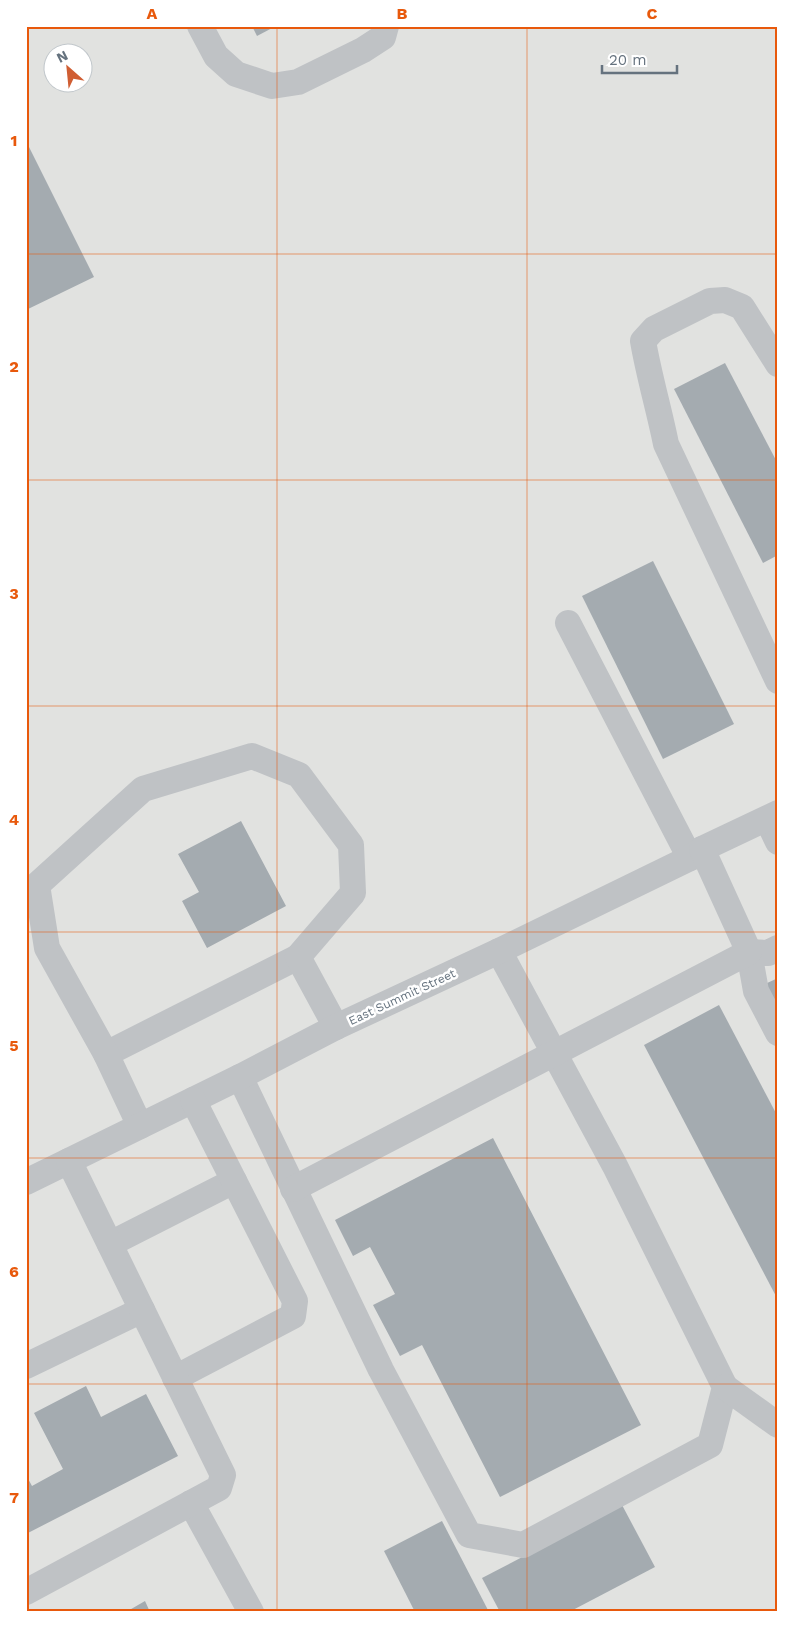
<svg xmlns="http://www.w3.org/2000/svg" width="804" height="1638" font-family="'Work Sans',sans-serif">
<rect width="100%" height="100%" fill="#f3f3f0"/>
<path fill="#e1e2e0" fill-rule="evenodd" d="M26 26H778V1612H27L26 1610ZM52 52H82V82H52Z"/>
<g fill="#a4abb0">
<polygon points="252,26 276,26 257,36"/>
<polygon points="26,141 94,277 26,310"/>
<polygon points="725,363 778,464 778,555 763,563 674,389"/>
<polygon points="653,561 734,724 663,759 582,596"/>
<polygon points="241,821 286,906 207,948 182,901 199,892 178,854"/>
<polygon points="778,978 778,1009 765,984"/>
<polygon points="719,1005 778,1117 778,1300 644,1045"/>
<polygon points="493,1138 641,1425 500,1497 422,1345 400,1356 373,1305 395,1294 370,1247 353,1256 335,1220"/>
<polygon points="86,1386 101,1417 146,1394 178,1456 26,1534 26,1475 32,1486 63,1469 34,1413"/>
<polygon points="622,1505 655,1567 569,1612 500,1612 482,1578"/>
<polygon points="442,1521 489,1612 415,1612 384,1551"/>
<polygon points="145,1601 150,1612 126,1612"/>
</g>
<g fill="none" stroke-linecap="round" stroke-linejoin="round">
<g stroke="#bfc2c5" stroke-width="26">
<polyline points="200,26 216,56 236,74 272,86 298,82 363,50 383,37 386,26"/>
<path d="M778 364 742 307 725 300 710 301 654 329 643 341C649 376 659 409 666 444L778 681"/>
<polyline points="568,623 690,858"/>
<polyline points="767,819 778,842"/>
<polyline points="778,948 768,953 749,952 756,991 778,1033"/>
<polyline points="106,1054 298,957"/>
<polyline points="240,1077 381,1370 469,1535 523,1545 710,1445 725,1387 615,1166 499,951"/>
<polyline points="140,1126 106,1054 47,948 37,885 143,789 252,756 299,775 351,845 353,893 298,957 336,1027"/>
<polyline points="26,1182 240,1077 336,1027 499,951 690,858 702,849 778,813"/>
<polyline points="293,1189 749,952 702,849"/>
<polyline points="110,1244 234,1181"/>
<polyline points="26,1366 142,1310"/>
<polyline points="175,1378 293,1316 295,1301 193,1100"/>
<polyline points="725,1387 778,1425"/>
<polyline points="191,1503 251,1612"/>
<polyline points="26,1592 219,1488 223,1475 69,1161"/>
</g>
</g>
<path fill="none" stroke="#e8590c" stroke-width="1" stroke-opacity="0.55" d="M277 26V1612M527 26V1612M26 254H778M26 480H778M26 706H778M26 932H778M26 1158H778M26 1384H778"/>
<g text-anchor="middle" stroke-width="5" stroke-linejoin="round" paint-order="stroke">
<g font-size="12" fill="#65727e" stroke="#fff">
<text transform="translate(402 997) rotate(-25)" y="4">East Summit Street</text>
</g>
</g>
<rect width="804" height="1638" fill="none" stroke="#ffffff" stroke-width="55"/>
<g transform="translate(68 68) rotate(333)"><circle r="24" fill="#ffffff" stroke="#c1c7cb"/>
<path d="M0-4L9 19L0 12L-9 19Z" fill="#d05e33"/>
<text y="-8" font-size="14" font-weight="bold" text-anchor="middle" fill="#65727e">N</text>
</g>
<path d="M602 65v8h75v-8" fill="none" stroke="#65727e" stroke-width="2.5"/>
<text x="609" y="65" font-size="15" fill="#65727e" stroke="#ffffff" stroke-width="4" paint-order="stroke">20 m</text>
<rect x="28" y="28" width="748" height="1582" fill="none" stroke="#e8590c" stroke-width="2"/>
<g font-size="16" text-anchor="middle" font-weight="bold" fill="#e8590c">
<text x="152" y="19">A</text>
<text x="402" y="19">B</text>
<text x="652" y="19">C</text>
<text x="14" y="146">1</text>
<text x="14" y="372">2</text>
<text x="14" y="599">3</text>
<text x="14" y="825">4</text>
<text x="14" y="1051">5</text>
<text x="14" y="1277">6</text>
<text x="14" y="1503">7</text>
</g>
</svg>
